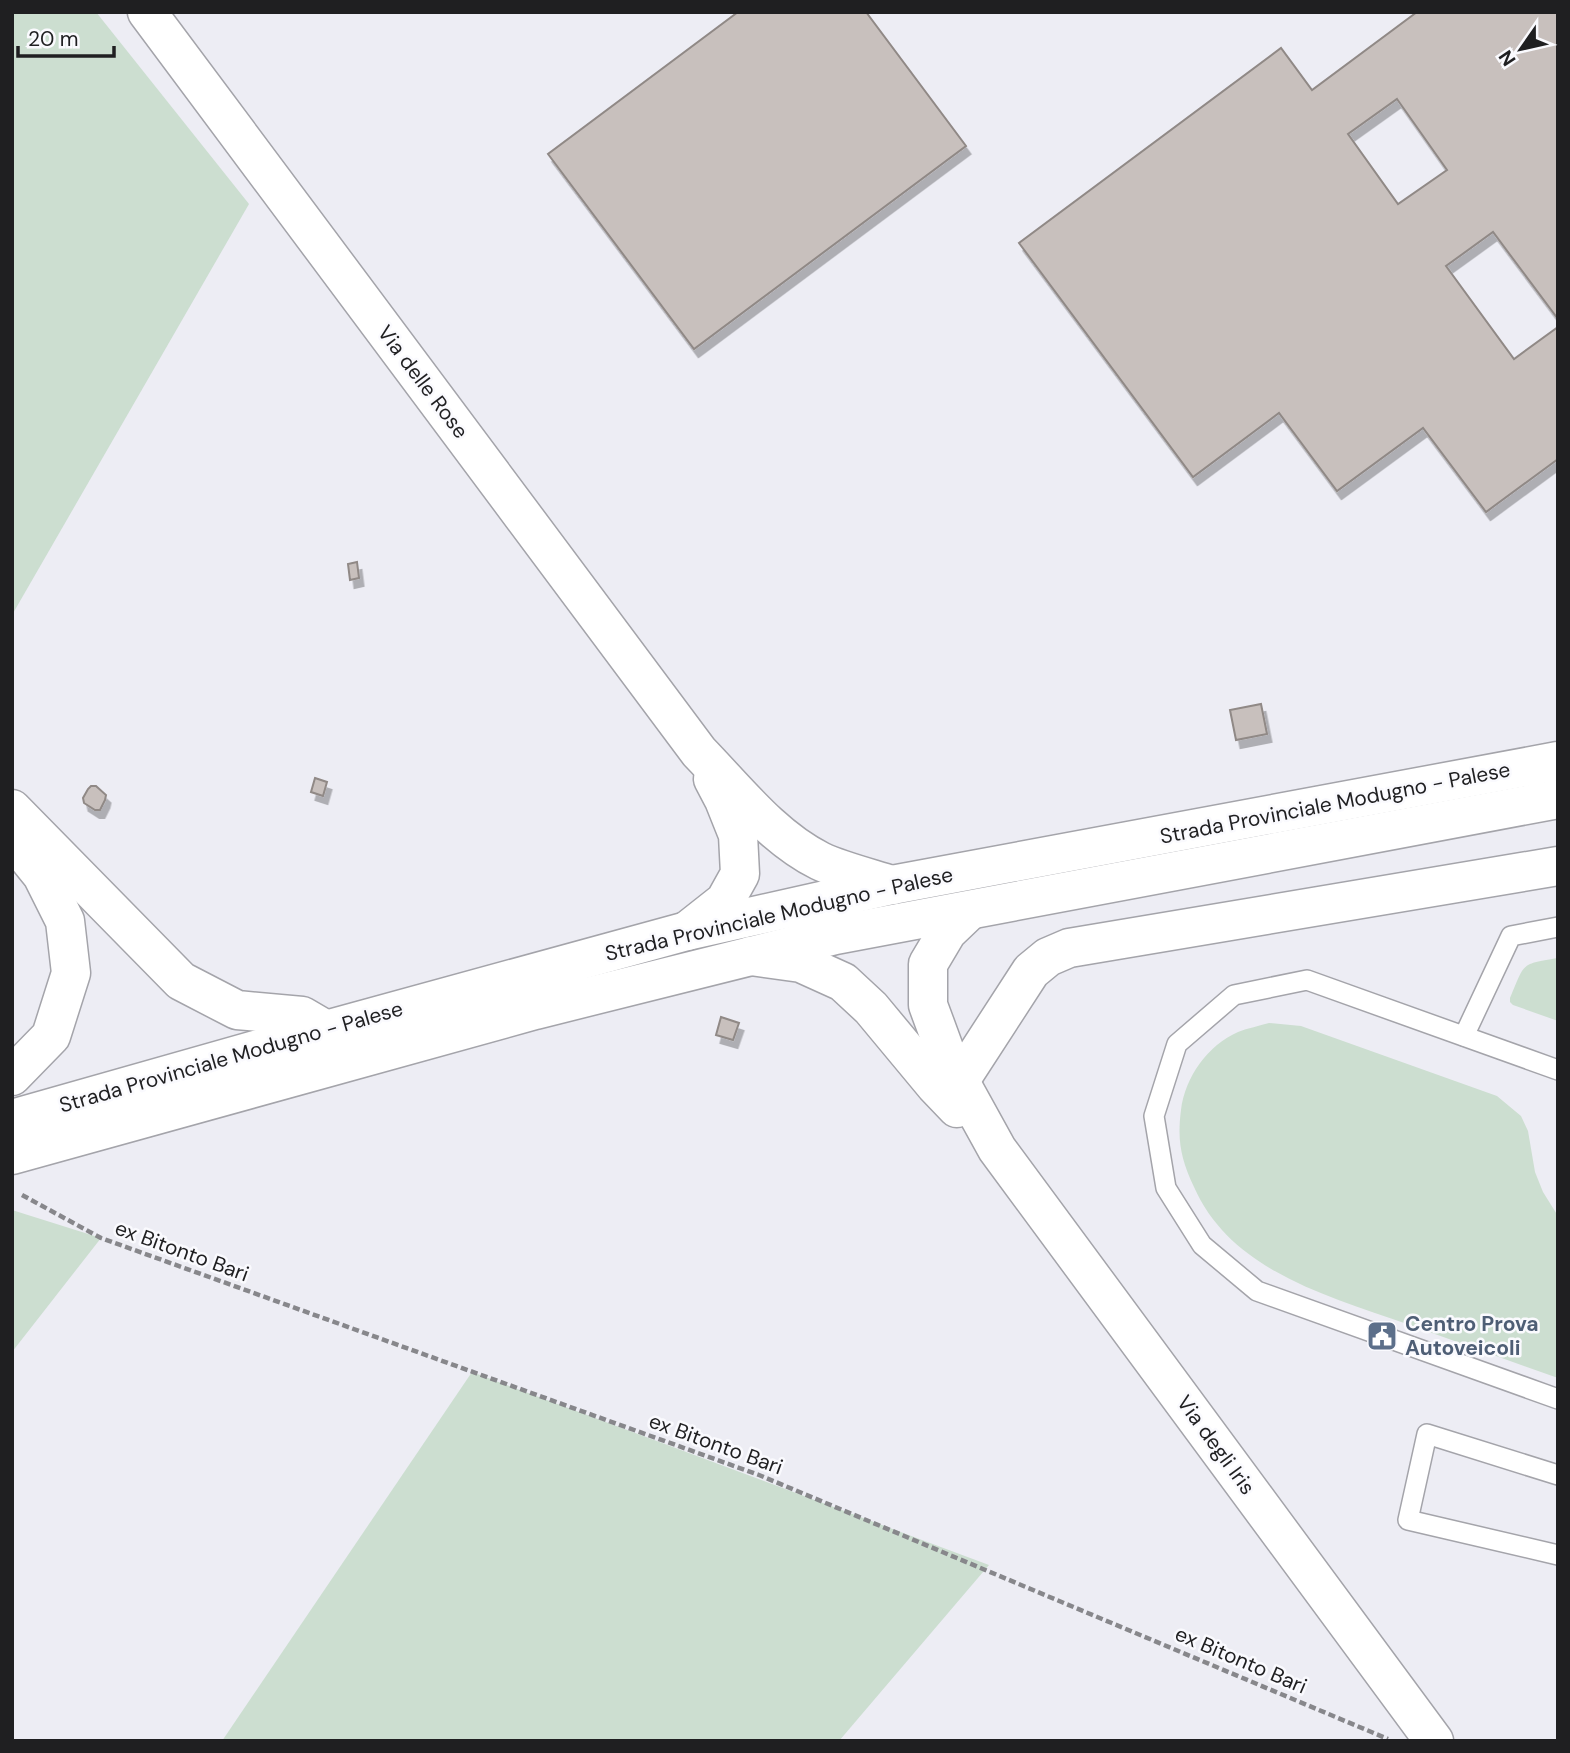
<svg xmlns="http://www.w3.org/2000/svg" width="1570" height="1753" font-family="'DM Sans',sans-serif">
<defs>
<filter id="shadow"><feDropShadow dx="4.5" dy="8" stdDeviation="0" flood-color="#0004"/></filter>
</defs>
<rect width="100%" height="100%" fill="#ededf4"/>
<g fill="#ccded0">
<polygon points="12,12 96,12 249,204 12,615"/>
<path d="M1558 958V1021L1513 1005 1510 1002V998C1525 963 1520 964 1558 958Z"/>
<path d="M1269 1023 1301 1026 1497 1096 1521 1116 1528 1131 1535 1172 1543 1192 1558 1216V1378C1507 1360 1457 1342 1407 1324 1328 1296 1231 1271 1194 1187 1181 1159 1177 1141 1181 1110 1185 1077 1208 1045 1238 1032 1248 1028 1259 1026 1269 1023Z"/>
<polygon points="12,1210 101,1238 12,1352"/>
<polygon points="472,1372 989,1565 839,1741 222,1741"/>
</g>
<g fill="#c8c0bd" stroke="#908986" stroke-width="2" fill-rule="evenodd" filter="url(#shadow)">
<polygon points="738,12 866,12 966,146 694,349 548,154"/>
<path d="M1417 12H1558V319L1493 232 1446 266 1514 359 1558 327V459L1486 512 1423 428 1337 491 1279 413 1193 477 1019 243 1281 48 1312 90ZM1397 99 1447 170 1398 204 1348 134Z"/>
<polygon points="357,562 359,578 350,580 348,564"/>
<polygon points="1261,704 1267,734 1236,740 1230,710"/>
<polygon points="315,778 327,782 323,796 311,792"/>
<polygon points="91,786 96,786 106,795 105,800 100,810 95,810 84,803 83,798 88,789"/>
<polygon points="721,1017 739,1023 733,1040 716,1035"/>
</g>
<g fill="none" stroke-linecap="round" stroke-linejoin="round">
<g stroke="#a4a4aa" stroke-width="22">
<g id="service">
<polyline points="1464,1036 1511,936 1558,927"/>
<polyline points="1558,1070 1307,980 1234,995 1177,1044 1154,1116 1166,1188 1202,1245 1257,1291 1558,1399"/>
<polyline points="1558,1475 1427,1434 1408,1520 1558,1555"/>
</g>
</g>
<g stroke="#a4a4aa" stroke-width="41">
<g id="minor">
<polyline points="12,809 181,981 237,1010 302,1016 326,1030"/>
<polyline points="12,838 42,875 65,921 71,973 51,1036 12,1076"/>
<polyline points="959,1082 1031,971 1048,957 1069,948 1558,866"/>
</g>
</g>
<g stroke="#a4a4aa" stroke-width="41">
<g id="tertiary">
<path d="M147 12 699 752C736 790 772 837 820 861 841 871 870 878 892 885"/>
<polyline points="969,911 947,932 928,964 928,1005 949,1062 997,1149 1434,1741"/>
<polyline points="687,931 725,901 740,874 738,835 724,800 713,779"/>
<polyline points="751,956 801,963 843,982 871,1008 935,1085 957,1108"/>
</g>
</g>
<g stroke="#a4a4aa" stroke-width="41">
<g id="secondary">
<polyline points="12,1119 326,1030 687,931 892,885 1558,761"/>
<polyline points="12,1155 535,1010 835,935 1558,799"/>
</g>
</g>
<polyline stroke="#87878b" stroke-width="4.5" stroke-dasharray="7 3.5" stroke-linecap="butt" points="22,1195 101,1238 759,1475 1388,1739"/>
<use href="#service" stroke="#fff" stroke-width="19"/>
<use href="#minor" stroke="#fff" stroke-width="38"/>
<use href="#tertiary" stroke="#fff" stroke-width="38"/>
<use href="#secondary" stroke="#fff" stroke-width="38"/>
</g>
<defs>
<g id="civic-square" transform="scale(1.575)"><rect x="-9" y="-9" width="18" height="18" rx="4" fill="#5c6f8a" stroke="#fafafe"/><path d="M-.6-6.5H3V-4.5H.6V-3L4-1V1h2V6H-6V1h2V-1L-.6-3ZM-1.2 2.5V6h2.4V2.5Z" fill="#fff"/></g>
</defs>
<g fill-rule="evenodd">
<use href="#civic-square" x="1382" y="1336"/>
</g>
<g text-anchor="middle" stroke-width="5" stroke-linejoin="round" paint-order="stroke">
<g font-size="21" fill="#1f1f21" stroke="#fafafe">
<text transform="translate(423 382) rotate(53)" y="7">Via delle Rose</text>
<text transform="translate(1335 803) rotate(-11)" y="7">Strada Provinciale Modugno - Palese</text>
<text transform="translate(779 914) rotate(-13)" y="7">Strada Provinciale Modugno - Palese</text>
<text transform="translate(231 1057) rotate(-16)" y="7">Strada Provinciale Modugno - Palese</text>
<text transform="translate(182 1251) rotate(20)" y="7">ex Bitonto Bari</text>
<text transform="translate(716 1444) rotate(20)" y="7">ex Bitonto Bari</text>
<text transform="translate(1216 1445) rotate(54)" y="7">Via degli Iris</text>
<text transform="translate(1241 1660) rotate(23)" y="7">ex Bitonto Bari</text>
</g>
<g font-size="21" font-weight="bold" fill="#4e5e75" stroke="#fafafe" text-anchor="start">
<text x="1405" y="1331">Centro Prova<tspan x="1405" dy="24">Autoveicoli</tspan></text>
</g>
</g>
<rect width="1570" height="1753" fill="none" stroke="#1f1f21" stroke-width="28"/>
<g transform="translate(1521 49) rotate(236)" stroke="#fafafe" stroke-width="5" paint-order="stroke">
<path d="M0-5L12 26L0 18L-12 26Z" fill="#1f1f21"/>
<text y="-10" font-size="19" font-weight="bold" text-anchor="middle" fill="#1f1f21">N</text>
</g>
<path d="M18 46v10h96v-10" fill="none" stroke="#1f1f21" stroke-width="3.5"/>
<text x="28" y="46" font-size="21" fill="#1f1f21" stroke="#fafafe" stroke-width="5" paint-order="stroke">20 m</text>
</svg>
